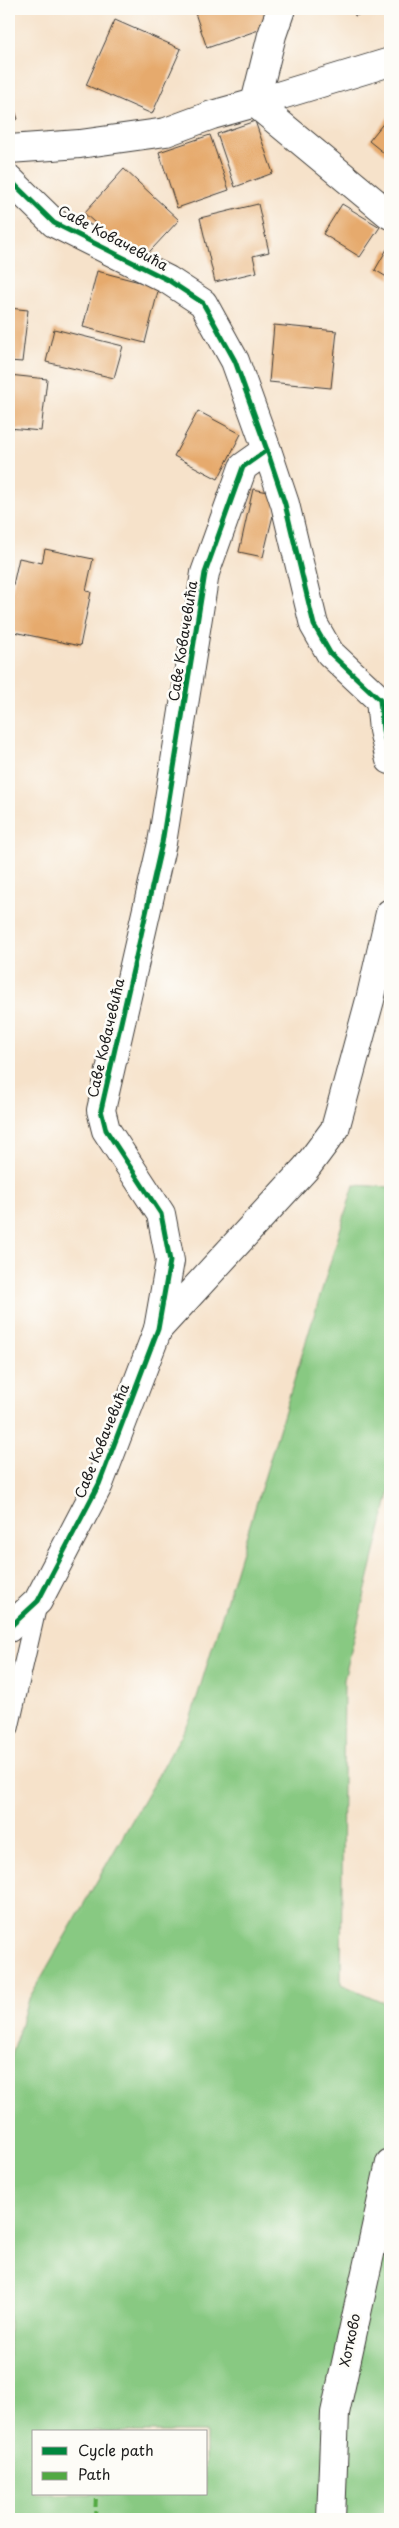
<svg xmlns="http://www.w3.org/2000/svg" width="399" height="2528" font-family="'Playpen Sans',sans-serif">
<rect width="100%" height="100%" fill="#fdfcf7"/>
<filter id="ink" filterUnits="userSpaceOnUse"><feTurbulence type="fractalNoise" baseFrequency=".02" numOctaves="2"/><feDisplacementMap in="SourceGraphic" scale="10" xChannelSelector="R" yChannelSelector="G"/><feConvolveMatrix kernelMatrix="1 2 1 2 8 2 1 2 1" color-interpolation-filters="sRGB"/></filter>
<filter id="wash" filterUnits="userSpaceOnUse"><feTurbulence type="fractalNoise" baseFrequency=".0096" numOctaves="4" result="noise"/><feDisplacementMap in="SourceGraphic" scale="20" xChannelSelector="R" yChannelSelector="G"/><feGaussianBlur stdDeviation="1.12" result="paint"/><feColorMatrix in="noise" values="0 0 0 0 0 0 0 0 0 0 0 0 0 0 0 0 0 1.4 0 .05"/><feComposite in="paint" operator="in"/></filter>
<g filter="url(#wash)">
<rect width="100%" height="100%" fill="#f6e2ca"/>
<path fill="#88c982" stroke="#52724f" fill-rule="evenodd" d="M354 1185 390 1187V1490L344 1680 341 1984 390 2005V2519H9V2066L27 2002 190 1720ZM34 2432H206V2494H34Z"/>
<g id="blocks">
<g fill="#e6aa6d">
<polygon points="208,9 264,9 270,26 207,48 195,13"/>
<polygon points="353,9 375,9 355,16"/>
<polygon points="115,20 181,49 152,114 86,85"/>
<polygon points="9,94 18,119 9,122"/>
<polygon points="390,115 390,158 369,141"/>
<polygon points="255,121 273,173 235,187 217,134"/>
<polygon points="210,135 229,190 177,208 159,152"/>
<polygon points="124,169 179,220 139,263 84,213"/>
<polygon points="258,204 269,252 253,256 257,272 215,282 200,218"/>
<polygon points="342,204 380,227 360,257 323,234"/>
<polygon points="387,249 390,251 390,279 375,270"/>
<polygon points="97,271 159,287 145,343 83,327"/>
<polygon points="9,308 28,310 22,362 9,361"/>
<polygon points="274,325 337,331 331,388 269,382"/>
<polygon points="54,329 123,346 114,378 46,362"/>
<polygon points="9,375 47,379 41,431 9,428"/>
<polygon points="198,411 241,434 218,479 174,456"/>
<polygon points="253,489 278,494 263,557 239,552"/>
<polygon points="45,549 93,559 86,591 91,592 80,646 9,631 9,603 19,558 42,563"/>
</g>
</g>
</g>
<g filter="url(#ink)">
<use href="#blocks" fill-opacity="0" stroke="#3d3a36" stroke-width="1"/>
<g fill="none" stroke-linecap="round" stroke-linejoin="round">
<g stroke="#3d3a36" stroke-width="21">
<polyline id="service" points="9,1728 38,1601"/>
</g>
<g stroke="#3d3a36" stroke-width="30">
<g id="minor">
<polyline points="255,103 390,62"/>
<polyline points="255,103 272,35 281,9"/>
<polyline points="9,149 80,144 166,132 212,115 255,103 390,215"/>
<polyline points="9,179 54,223 168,280 203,303 235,361 267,450 285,504 314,625 330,653 380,700 383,730 390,760"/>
<polyline points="158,1329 306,1168 335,1129 370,1000 390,913"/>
<polyline points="9,1628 38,1601 99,1484 158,1329 170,1261 161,1214 106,1130 101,1110 162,843 205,573 243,467 267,450"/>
<polyline points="331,2519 335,2413 390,2163"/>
</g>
</g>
<use href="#service" stroke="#fff" stroke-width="19"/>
<use href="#minor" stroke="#fff" stroke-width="28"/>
<polyline stroke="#52a943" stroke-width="4" stroke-dasharray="8 4" stroke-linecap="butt" points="95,2519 96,2494"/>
<g stroke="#fdfcf7" stroke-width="8">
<g id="cycleway">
<polyline points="9,179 54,223 168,280 203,303 235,361 267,450 285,504 314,625 330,653 380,700 383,730 390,760"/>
<polyline points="9,1628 38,1601 99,1484 158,1329 170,1261 161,1214 106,1130 101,1110 162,843 205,573 243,467 267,450"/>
</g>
</g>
<use href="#cycleway" stroke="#00873e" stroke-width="5"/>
</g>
</g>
<g text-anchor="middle" stroke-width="5" stroke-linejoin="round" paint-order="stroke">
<g font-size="14" fill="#1c1c1c" stroke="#fdfcf7">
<text transform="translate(113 238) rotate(28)" y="5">Саве Ковачевића</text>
<text transform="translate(183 641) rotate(-81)" y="5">Саве Ковачевића</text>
<text transform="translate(106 1038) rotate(-77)" y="5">Саве Ковачевића</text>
<text transform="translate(102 1441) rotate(-68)" y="5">Саве Ковачевића</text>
<text transform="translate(350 2340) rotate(-78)" y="5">Хотково</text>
</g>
</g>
<rect width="399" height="2528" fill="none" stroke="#fdfcf7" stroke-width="30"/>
<rect x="32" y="2430" width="175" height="65" fill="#fdfcf7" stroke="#a3a29f"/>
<rect x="42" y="2447" width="25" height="8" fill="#00873e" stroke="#a3a29f"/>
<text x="78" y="2456" font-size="15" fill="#1c1c1c">Cycle path</text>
<rect x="42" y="2472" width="25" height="8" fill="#52a943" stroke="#a3a29f"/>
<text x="78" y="2480" font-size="15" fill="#1c1c1c">Path</text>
</svg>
